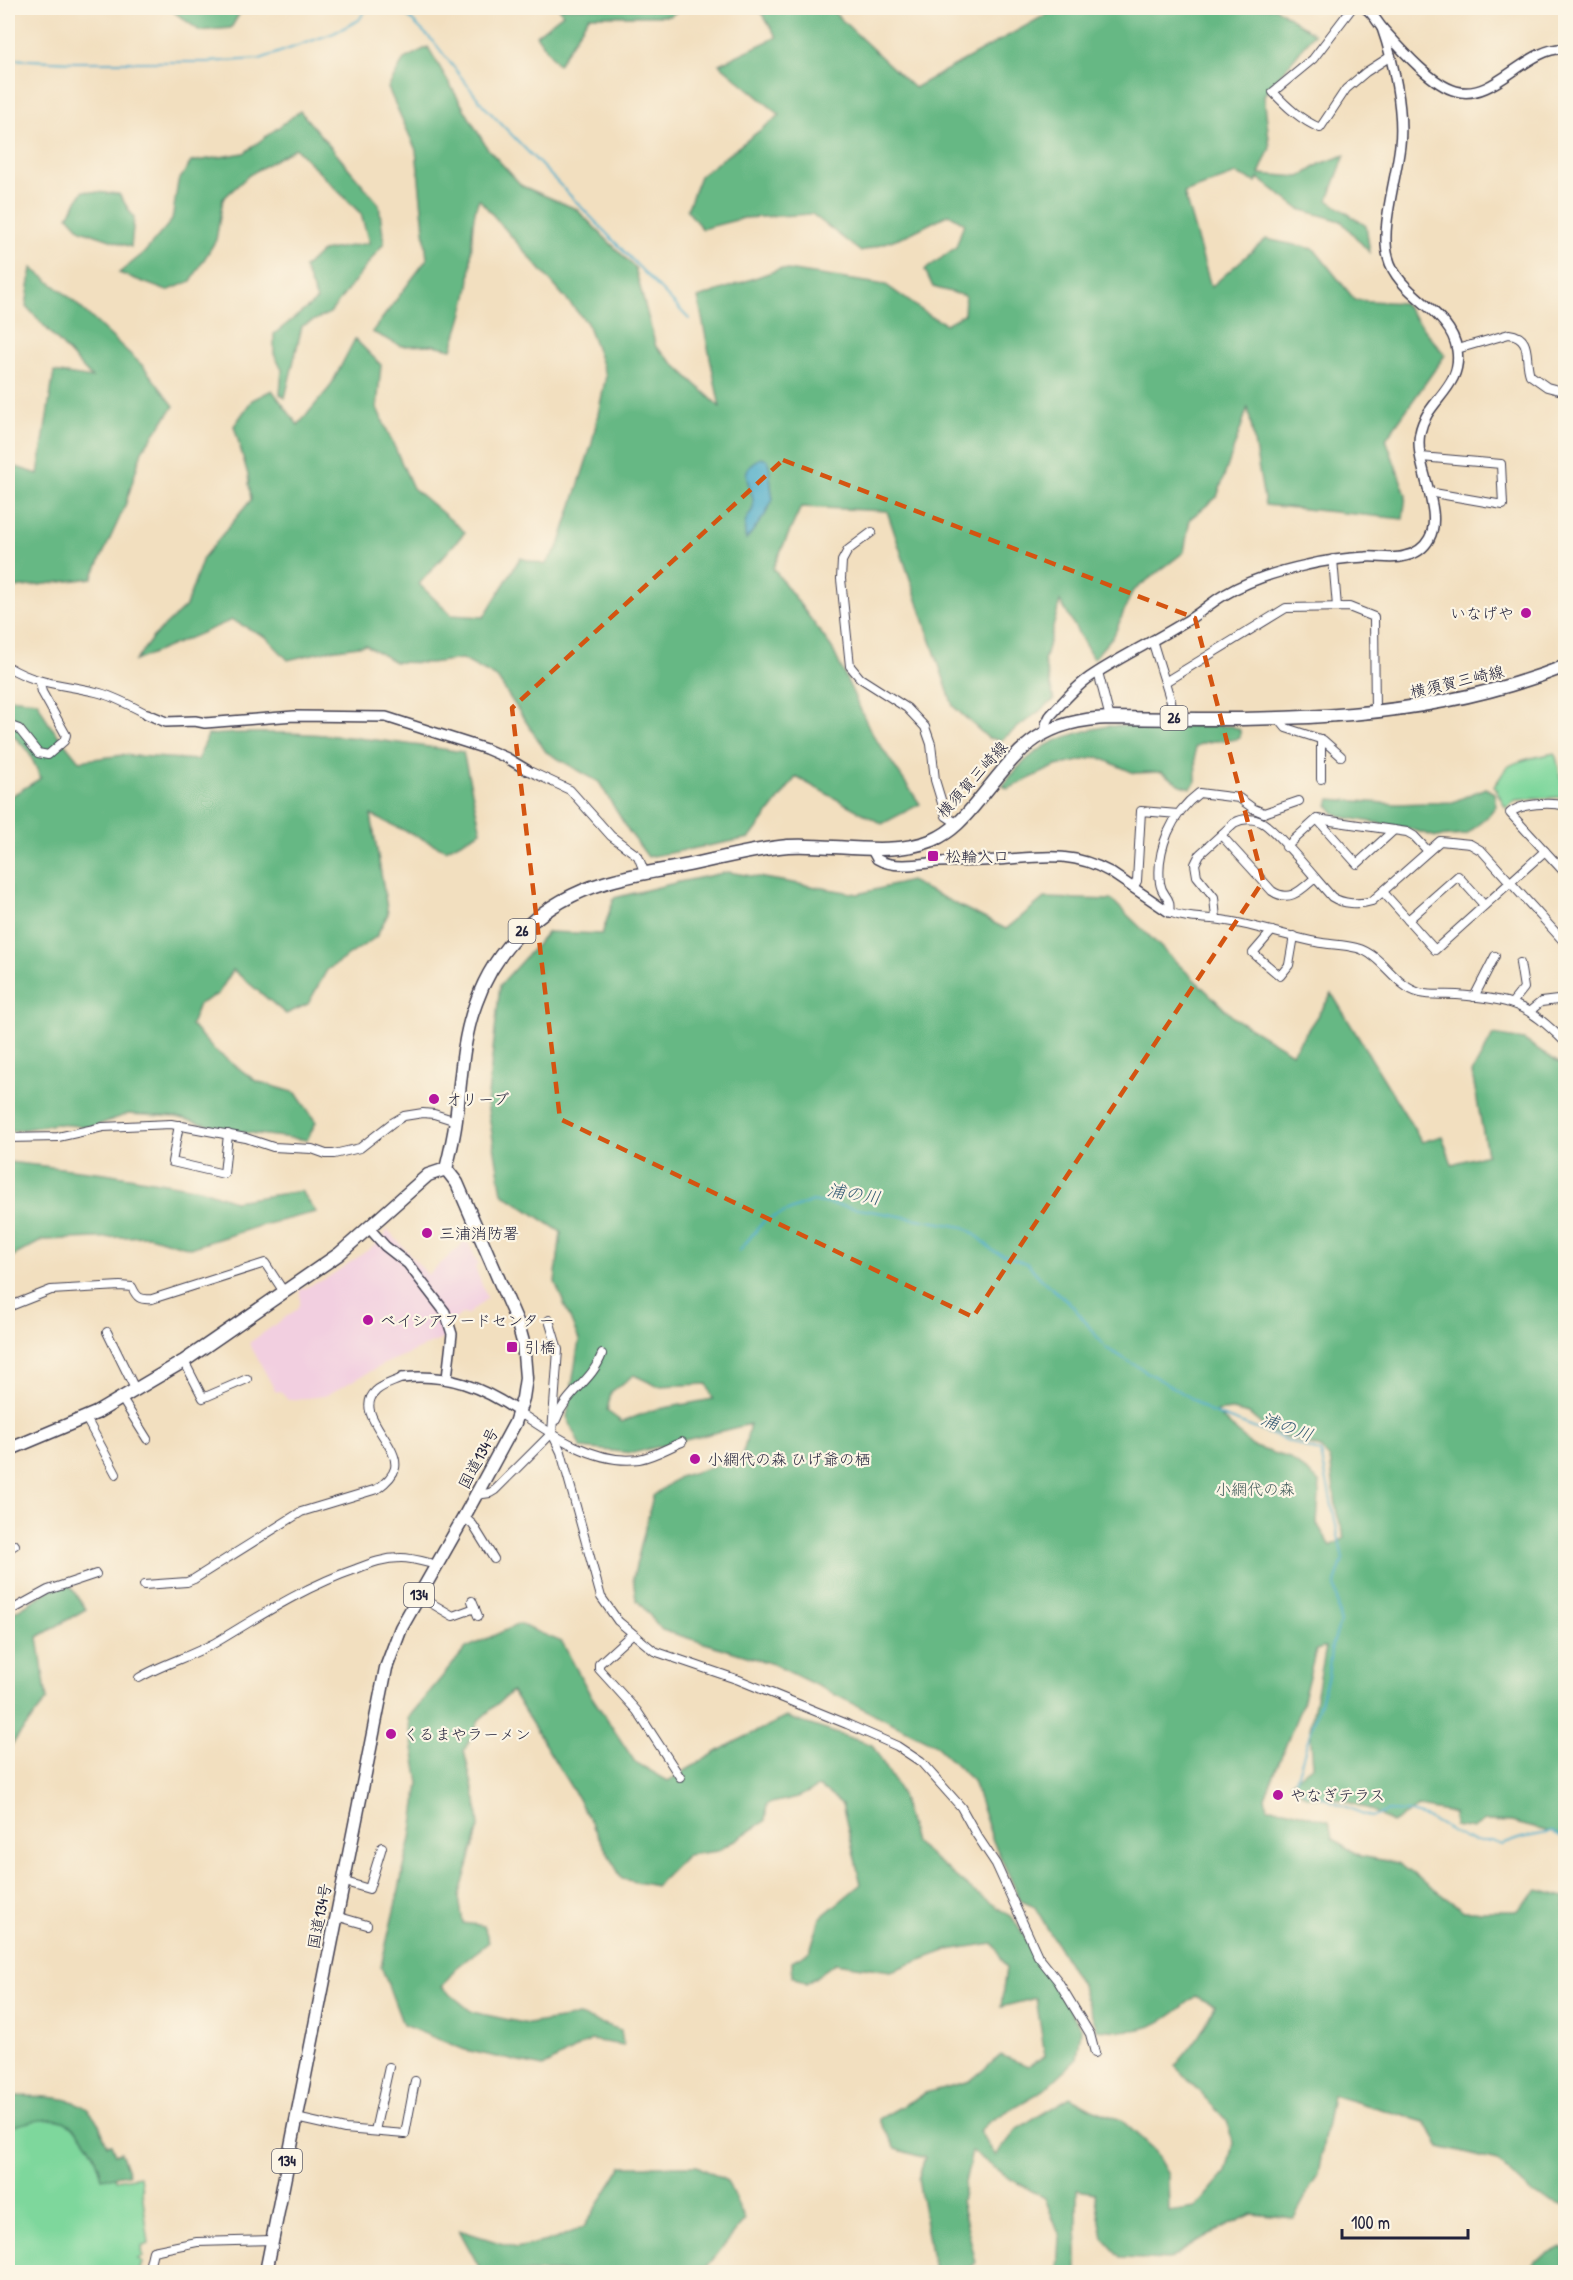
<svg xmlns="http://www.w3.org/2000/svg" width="1573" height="2280" font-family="'Patrick Hand','Klee One',sans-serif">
<rect width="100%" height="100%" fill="#fcf5e5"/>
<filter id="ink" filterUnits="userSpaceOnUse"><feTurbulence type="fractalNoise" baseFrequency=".0167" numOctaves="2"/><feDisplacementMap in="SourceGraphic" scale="12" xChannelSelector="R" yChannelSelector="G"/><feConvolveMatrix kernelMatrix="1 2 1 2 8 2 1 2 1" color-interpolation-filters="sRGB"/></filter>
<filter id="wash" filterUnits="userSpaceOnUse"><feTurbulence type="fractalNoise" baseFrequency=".008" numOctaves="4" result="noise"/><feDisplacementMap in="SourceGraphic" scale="24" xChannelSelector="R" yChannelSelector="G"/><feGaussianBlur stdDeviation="1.35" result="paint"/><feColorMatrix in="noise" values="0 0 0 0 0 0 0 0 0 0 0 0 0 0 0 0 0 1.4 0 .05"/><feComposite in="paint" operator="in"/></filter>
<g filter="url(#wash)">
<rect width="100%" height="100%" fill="#f2dfbf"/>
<polygon fill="#f2cfe0" points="387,1229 428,1275 467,1240 478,1264 475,1267 487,1298 468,1314 461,1314 447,1326 447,1336 444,1338 382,1365 325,1396 288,1400 280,1391 276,1392 249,1343 296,1310 300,1303 300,1290 327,1278 374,1246 385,1236"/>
<g fill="#7ed79c" stroke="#507c6c" stroke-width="1.5">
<path d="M1555 753 1565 793 1561 797 1516 800 1506 808 1494 786C1499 780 1501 776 1505 770 1512 760 1543 756 1555 753Z"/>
<polygon points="8,2117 68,2118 103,2149 116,2180 140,2176 149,2244 142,2247 143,2257 138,2259 143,2263 140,2272 8,2272"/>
</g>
<g fill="#66b884" stroke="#446d60" stroke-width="1.5" fill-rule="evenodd">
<polygon points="174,8 238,8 241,11 231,28 200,31 174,12"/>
<polygon points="559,8 682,8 670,16 589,16 558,65 536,35 563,14"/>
<path d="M758 8H829L914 88 1051 12 1055 8H1276L1314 34 1264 95 1270 148 1259 174 1300 177 1320 164 1345 155 1328 200 1366 226 1370 253 1341 221 1299 209 1258 178 1256 182 1236 174 1184 193 1211 287 1266 239 1314 249 1355 300 1403 303 1445 355 1386 439 1406 495 1403 519 1265 505 1248 407 1217 497 1190 519 1184 552 1132 592 1114 635 1093 659 1060 601 1044 661 1054 700 1001 740 988 738 953 706 887 511 801 507 773 568 832 648 871 732 920 804 882 824 796 777 750 838 648 857 628 830 599 782 546 752 497 678 462 659 430 663 395 662 366 645 330 650 288 660 266 637 232 620 135 661 153 637 186 606 203 558 251 500 248 475 234 426 252 400 272 390 298 425 330 387 355 339 381 365 377 408 413 488 465 532 419 584 451 615 484 617 520 558 545 565 559 546 592 443 606 376 587 323 479 199C469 221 473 260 469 286 466 307 458 328 452 349L433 345 401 346 372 332 427 259 416 150 388 88 404 59 428 47 487 148 522 186 576 209 635 268 656 347 720 407 698 298 780 269 886 285 930 316 946 324 964 314 965 296 933 287 925 270 956 247 964 223 949 214 909 234 861 252 812 214 744 218 702 229 687 210 700 176 780 115 719 64 777 37Z"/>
<polygon points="300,111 379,204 384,243 330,313 302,326 285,398 280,394 282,370 274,354 274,334 317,300 304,268 322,251 369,243 361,214 295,148 249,175 223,199 216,240 191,281 167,291 119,273 144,253 172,220 178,182 191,162 244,153"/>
<polygon points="83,191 119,194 134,218 131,247 81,230 68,216"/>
<polygon points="32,268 68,296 144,367 174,406 142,451 125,506 92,578 8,589 8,453 10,465 38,474 54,372 92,378 26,306"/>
<path d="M8 698 37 701 49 724 79 761 123 755 198 760 208 735C296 728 377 739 463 752L481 831 446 850 371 815 388 914 376 937 327 970 308 1004 286 1014 233 970 218 994 199 1004 191 1025 213 1049 256 1081 296 1093 316 1122 307 1140 233 1131 176 1117 128 1114 92 1127 55 1124 8 1132V798L41 778 28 751 8 730Z"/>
<path d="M1107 726H1232L1240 730V738C1226 743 1208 738 1195 747L1196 781 1191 788 1181 785 1161 772 1134 773 1098 757 1056 766 1008 789 1003 786C1034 744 1058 737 1107 726Z"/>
<polygon points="1485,788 1494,793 1496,806 1487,817 1466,835 1436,837 1407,828 1343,817 1334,813 1328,805 1330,799 1397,804 1453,802"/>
<path d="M728 872 858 894 910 881 1006 929 1044 898 1112 900 1234 1018 1292 1053 1332 994 1422 1142 1442 1136 1452 1164 1487 1154 1472 1073 1493 1035 1524 1040 1565 1067V1836L1511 1822 1485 1821 1473 1829 1454 1826 1453 1813 1418 1807 1392 1823 1369 1809 1335 1798 1307 1797 1290 1783 1313 1765 1310 1728 1326 1647 1316 1650 1301 1707 1265 1797 1268 1808 1285 1809 1329 1821 1332 1838 1360 1856 1398 1863 1464 1911H1516L1538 1890 1565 1897V2206L1534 2195 1497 2161 1440 2147 1425 2122 1332 2095 1318 2174 1294 2218 1252 2214 1208 2235 1168 2260 1121 2258 1103 2238 1095 2193 1077 2190V2272H1058L1060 2237 1045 2198 1007 2177 972 2151 961 2201 976 2263 964 2272H930L934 2270 918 2179 925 2158 896 2149 879 2119 925 2093 970 2081 1001 2055 1028 2066 1045 2056 1036 1998 1001 2007 1006 1967 993 1943 948 1950 891 1971 835 1963 806 1984 792 1976V1961L810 1951 820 1918 861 1884 842 1804 819 1787 798 1797 767 1804 765 1821 718 1851 687 1855 656 1886 622 1879 574 1792 512 1691 479 1720 464 1751 477 1805 479 1827 459 1897 463 1923 484 1926 489 1942 455 1969 442 1987 472 2012 528 2024 579 2016 621 2030 623 2045 591 2040 543 2067 465 2050 403 2025 381 1966 411 1838 419 1783 408 1718 466 1648 519 1624 562 1642 590 1694 635 1762 668 1781 727 1746 786 1717 872 1745 900 1791 914 1842 973 1891 1012 1917 1081 2028 1077 2059 1044 2090 990 2121 979 2131 996 2156 1017 2129 1070 2097 1092 2109 1121 2120 1153 2149 1168 2175 1169 2212 1195 2208 1226 2172 1233 2143 1227 2121 1175 2066C1192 2047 1206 2029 1214 2005L1195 1996C1161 2027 1143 2035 1097 2029L1082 1987 1035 1907 1021 1901 993 1841 973 1781 933 1743 773 1664 662 1630 636 1599 633 1578 653 1496 679 1477 742 1458 750 1424 633 1453 581 1448 567 1417 579 1340 555 1282 561 1232 502 1193 487 1104 500 985 548 932 602 934 614 898 679 882ZM634 1375 657 1386 707 1384 713 1399 653 1410 622 1422 607 1411 611 1392ZM1232 1410 1249 1414 1269 1431 1320 1448 1330 1459 1337 1513 1345 1538 1331 1546 1317 1524 1320 1482 1289 1458 1252 1446 1216 1412Z"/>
<polygon points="8,1162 105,1173 200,1189 234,1201 301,1191 316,1212 259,1226 190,1248 149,1236 43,1240 8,1259"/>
<polygon points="66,1580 86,1609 38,1637 47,1700 8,1749 8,1616"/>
<path d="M17 2096C40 2097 77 2094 93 2115 100 2123 103 2135 107 2145L111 2144 115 2154 121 2152 129 2174 102 2178C97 2157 85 2130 63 2121 51 2116 19 2123 8 2129V2097Z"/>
<polygon points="622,2166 697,2166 727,2181 745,2220 705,2269 704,2272 482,2272 459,2230 516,2248 556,2239 584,2227"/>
<polygon points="1561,2247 1565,2249 1565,2272 1528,2272 1535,2261"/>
</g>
<path fill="#4aabc9" stroke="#366682" stroke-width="1.5" d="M761 458 768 460C771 473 770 486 773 499L765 515 746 540C745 534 743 527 746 521 747 517 752 512 753 508 757 488 731 471 761 458Z"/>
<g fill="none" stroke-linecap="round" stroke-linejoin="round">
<g stroke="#4aabc9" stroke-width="2">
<polyline points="399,8 434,42 483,105 689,319"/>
<polyline points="8,59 73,62 206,62 260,59 334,33 359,20 367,8"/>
<polyline points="739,1251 764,1221 812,1201 964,1227 981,1239 993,1251 1028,1264 1042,1280 1072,1305 1106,1348 1191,1398 1208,1411 1321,1453 1343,1559 1335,1583 1340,1622 1331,1650 1328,1676 1294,1786 1371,1817 1389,1811 1408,1812 1430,1819 1463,1838 1475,1841 1492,1841 1502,1845 1522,1838 1552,1832 1566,1838"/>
</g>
</g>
</g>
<g filter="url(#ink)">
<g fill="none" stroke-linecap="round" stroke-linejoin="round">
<g stroke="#413e4f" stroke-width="10">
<g id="minor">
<path d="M1352 8 1313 59 1273 92C1287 107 1301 120 1320 128L1346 89 1366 72 1391 56"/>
<path d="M1457 349 1509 334C1533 337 1524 359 1530 375L1547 387 1566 392"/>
<polyline points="1421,457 1501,464 1503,505 1428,492"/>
<polyline points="872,532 848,550 842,561 841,579 850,666 860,678 907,708 925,727 931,744 935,780 946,816 958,824"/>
<polyline points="1333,559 1337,607"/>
<polyline points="1152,640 1176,718"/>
<path d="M8 667C38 685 63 684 96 692 114 696 131 706 147 714"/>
<polyline points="1098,672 1110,718"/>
<polyline points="1165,682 1286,608 1349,607 1374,617 1375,713"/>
<polyline points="1278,718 1286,728 1323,740 1341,756"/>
<polyline points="8,725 19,729 38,753 48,755 64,741 66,735 42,692 40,683"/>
<polyline points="527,770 570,790 611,836 638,856 645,874"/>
<polyline points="1321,779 1321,739"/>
<path d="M1299 801 1264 813 1254 809 1239 798 1199 793C1172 813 1156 849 1160 883 1162 897 1172 896 1169 912 1188 920 1208 917 1227 921 1257 926 1287 936 1316 942 1330 945 1344 944 1357 948 1383 955 1394 986 1420 993 1432 996 1445 994 1457 995 1513 1000 1526 1003 1566 1043"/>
<path d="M1566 806C1551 802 1521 803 1510 813L1566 874"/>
<polyline points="1317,819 1357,864 1394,830"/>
<path d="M1221 835 1272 891C1290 903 1301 890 1315 878"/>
<polyline points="1286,847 1317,819 1407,832 1414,836 1428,851"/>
<polyline points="1133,888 1137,881 1141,811 1178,814"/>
<polyline points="1383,892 1435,950 1545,851"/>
<path d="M1216 919 1214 897 1197 876 1195 864 1200 854 1234 823C1243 818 1252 818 1261 822 1274 827 1319 883 1332 897 1343 904 1359 905 1372 901L1440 841 1470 844 1482 851 1566 944"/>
<polyline points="1408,920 1458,876 1484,905"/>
<polyline points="1272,931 1253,953 1280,976 1289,965 1294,936"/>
<polyline points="1474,997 1495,956"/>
<polyline points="1512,1003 1524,988 1520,963"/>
<polyline points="1530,1011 1541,1002 1566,999"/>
<polyline points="179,1125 172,1162 224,1174 228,1134"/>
<polyline points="8,1138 58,1137 103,1127 171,1124 246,1138 273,1147 312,1149 326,1154 334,1154 360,1148 392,1123 404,1116 423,1113 434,1114 456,1121"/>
<path d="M8 1307 51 1290 120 1286 132 1287C137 1298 140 1300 152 1299L265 1263 284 1292"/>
<polyline points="549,1320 558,1350 552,1433 561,1452 601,1597 618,1621 654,1651 739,1680 847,1724 897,1746 921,1762 961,1807 976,1834 996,1864 1038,1956 1058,1981 1090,2034 1095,2053"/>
<polyline points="107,1332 136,1391"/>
<polyline points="184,1361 203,1398 247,1379"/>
<polyline points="122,1399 147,1439"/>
<path d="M519 1412C552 1435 596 1465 639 1459 655 1456 667 1448 682 1442"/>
<polyline points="86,1418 116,1474"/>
<path d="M556 1420C566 1392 592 1382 602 1354"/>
<polyline points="476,1495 490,1493 495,1490 552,1433"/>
<polyline points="464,1517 473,1525 494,1559"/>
<polyline points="8,1549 15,1545"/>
<path d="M144 1585 187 1582 194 1579 301 1512 377 1489C384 1484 393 1477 395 1468 400 1444 352 1413 376 1391 382 1385 394 1382 402 1378"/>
<polyline points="419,1596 453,1616 475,1608"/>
<polyline points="472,1601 478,1616"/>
<polyline points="8,1612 48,1590 96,1574"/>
<polyline points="632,1634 599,1664 599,1669 637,1711 680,1777"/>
<path d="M139 1678C164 1663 193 1656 218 1641 263 1614 306 1586 356 1569 371 1563 384 1558 401 1558 412 1558 425 1562 437 1565"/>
<polyline points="342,1881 369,1889 382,1847"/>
<polyline points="336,1916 367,1925"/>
<polyline points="296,2118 345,2129 405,2134 415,2081"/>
<polyline points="375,2131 389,2067"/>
<polyline points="148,2272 153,2251 197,2242 271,2240"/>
<polyline points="1459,2272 1460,2272"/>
</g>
</g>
<g stroke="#413e4f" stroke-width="12">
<g id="tertiary">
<path d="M1365 8C1373 13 1377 22 1383 29 1400 48 1432 85 1456 91 1495 102 1527 45 1566 49"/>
<polyline points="147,714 166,722 195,721 205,723 294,716 386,717 486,749 507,758 527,770"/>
<path d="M1046 731V724L1050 716C1063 702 1077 685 1093 675 1122 656 1154 641 1183 623 1198 615 1210 603 1224 595 1249 580 1279 571 1307 565 1327 560 1346 558 1366 557 1379 556 1393 560 1405 556 1415 554 1424 548 1429 539 1445 511 1413 464 1420 433 1426 400 1463 388 1457 350 1451 309 1398 297 1388 257 1380 228 1397 176 1400 145 1404 111 1393 59 1382 28"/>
<path d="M871 848 877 859C893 869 920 864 937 862 957 861 977 862 997 860 1040 857 1071 850 1110 872L1169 912"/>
<polyline points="369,1228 385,1246 408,1264 445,1312 452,1334 447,1378"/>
<path d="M402 1378C447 1373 482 1387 519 1412"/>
</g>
</g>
<g stroke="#413e4f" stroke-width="15">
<path id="primary" d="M446 1169C450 1153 454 1136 456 1120 461 1081 462 1039 476 1003 497 943 545 901 604 883 632 874 661 871 689 865 722 858 755 849 788 846 835 843 888 858 933 840 952 832 965 817 978 801 1019 750 1038 720 1110 718 1266 720 1417 725 1566 666"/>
</g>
<g stroke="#413e4f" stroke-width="15">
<polyline id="trunk" points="8,1450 96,1413 184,1361 339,1254 428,1175 446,1169 457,1183 518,1324 523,1342 526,1378 523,1398 515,1423 464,1517 401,1628 386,1668 266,2272"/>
</g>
<use href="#minor" stroke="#fff" stroke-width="8"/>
<use href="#tertiary" stroke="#fff" stroke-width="9"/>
<use href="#primary" stroke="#fff" stroke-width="12"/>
<use href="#trunk" stroke="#fff" stroke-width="12"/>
</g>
</g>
<path fill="none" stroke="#d45411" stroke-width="4.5" stroke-dasharray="12 8" stroke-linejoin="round" d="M783 460 1195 618 1263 881 973 1317 560 1119 512 708Z"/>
<g fill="#b5179e" stroke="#fcf5e5" stroke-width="2">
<circle cx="1526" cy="613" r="6"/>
<rect x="927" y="850" width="12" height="12" rx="3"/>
<circle cx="434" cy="1099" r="6"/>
<circle cx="427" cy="1233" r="6"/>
<circle cx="368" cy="1320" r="6"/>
<rect x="506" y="1341" width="12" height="12" rx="3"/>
<circle cx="695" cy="1459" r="6"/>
<circle cx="391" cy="1734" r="6"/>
<circle cx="1278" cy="1795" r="6"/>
</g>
<g text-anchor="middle" stroke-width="4.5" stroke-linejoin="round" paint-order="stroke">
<g fill="#fcf5e5" stroke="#63616e" stroke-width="1.5">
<rect x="1160.5" y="706" width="27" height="24" rx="4.5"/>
<rect x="508.5" y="919" width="27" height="24" rx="4.5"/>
<rect x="404" y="1583" width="30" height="24" rx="4.5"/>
<rect x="272" y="2149" width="30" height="24" rx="4.5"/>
</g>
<g font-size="15" font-weight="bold" fill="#22223b">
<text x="1174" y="723">26</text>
<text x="522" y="936">26</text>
<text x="419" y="1600">134</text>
<text x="287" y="2166">134</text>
</g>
<g font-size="16" fill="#22223b" stroke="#fcf5e5" text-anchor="start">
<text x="1514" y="619" text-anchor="end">いなげや</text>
<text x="945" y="862">松輪入口</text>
<text x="446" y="1105">オリーブ</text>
<text x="439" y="1239">三浦消防署</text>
<text x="380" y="1326">ベイシアフードセンター</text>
<text x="524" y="1353">引橋</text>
<text x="707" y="1465">小網代の森 ひげ爺の栖</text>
<text x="403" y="1740">くるまやラーメン</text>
<text x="1290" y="1801">やなぎテラス</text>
</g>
<g font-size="16" fill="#22223b" stroke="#fcf5e5">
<text transform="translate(1457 681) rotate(-13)" y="6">横須賀三崎線</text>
<text transform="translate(972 779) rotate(-48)" y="6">横須賀三崎線</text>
<text transform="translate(478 1458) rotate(-62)" y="6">国道134号</text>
<text transform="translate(319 1916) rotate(-79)" y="6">国道134号</text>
</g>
<g font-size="16" fill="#3e5858" stroke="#fcf5e5">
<text x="1255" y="1495">小網代の森</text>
</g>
<g font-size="18" font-style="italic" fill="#325974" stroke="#fcf5e5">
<text transform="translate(854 1194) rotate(10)" y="6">浦の川</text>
<text transform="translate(1287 1427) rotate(20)" y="6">浦の川</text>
</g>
</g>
<rect width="1573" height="2280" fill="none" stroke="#fcf5e5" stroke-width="30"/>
<path d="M1342 2229v9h126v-9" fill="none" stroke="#22223b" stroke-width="3"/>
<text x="1351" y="2229" font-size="18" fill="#22223b" stroke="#fcf5e5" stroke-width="4.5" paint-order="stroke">100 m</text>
</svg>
